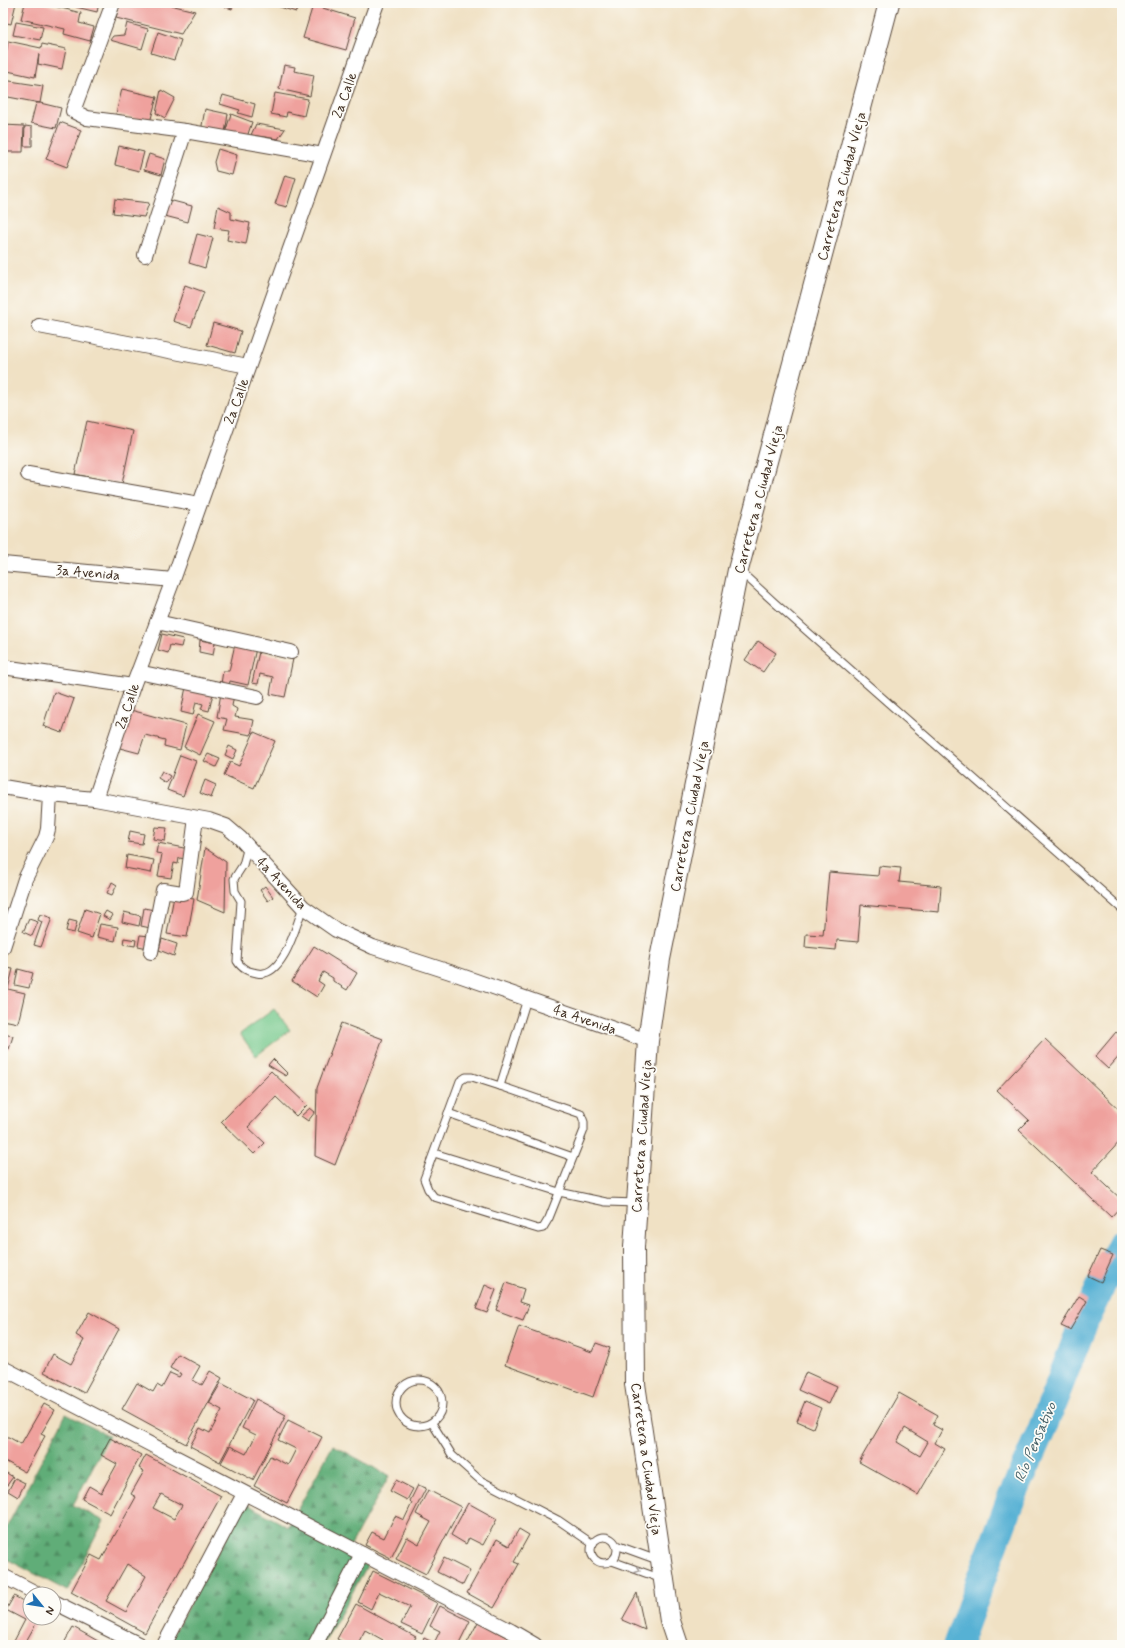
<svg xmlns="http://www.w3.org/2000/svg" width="1125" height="1648" font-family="Mynerve,sans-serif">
<defs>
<pattern id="forest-firs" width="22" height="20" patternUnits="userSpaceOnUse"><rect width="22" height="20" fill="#60ad78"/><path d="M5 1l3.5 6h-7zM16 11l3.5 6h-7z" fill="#508d62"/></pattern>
</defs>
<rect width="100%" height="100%" fill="#fdfcf7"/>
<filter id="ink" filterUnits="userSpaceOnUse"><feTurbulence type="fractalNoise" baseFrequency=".025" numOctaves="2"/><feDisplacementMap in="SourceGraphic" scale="8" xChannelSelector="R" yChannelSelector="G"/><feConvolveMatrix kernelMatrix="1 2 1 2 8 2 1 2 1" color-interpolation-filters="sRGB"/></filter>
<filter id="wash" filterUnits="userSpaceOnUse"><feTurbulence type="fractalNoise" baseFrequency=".012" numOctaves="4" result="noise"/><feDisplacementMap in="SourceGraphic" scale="16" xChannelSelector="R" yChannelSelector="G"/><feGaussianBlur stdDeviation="0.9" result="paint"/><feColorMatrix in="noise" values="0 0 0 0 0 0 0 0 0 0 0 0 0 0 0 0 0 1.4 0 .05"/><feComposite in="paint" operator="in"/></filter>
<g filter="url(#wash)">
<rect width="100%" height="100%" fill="#f0e1c4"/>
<g fill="url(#forest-firs)" stroke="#4e6c4b">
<polygon points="66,1414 109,1436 73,1505 104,1521 67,1591 3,1557 3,1534"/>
<polygon points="333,1445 389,1476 346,1554 367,1566 323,1645 167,1645 245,1503 288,1527"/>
</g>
<polygon fill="#76c98c" stroke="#587a55" points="274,1009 290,1030 256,1056 240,1034"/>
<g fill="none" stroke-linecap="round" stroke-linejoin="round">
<polyline stroke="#56b1d4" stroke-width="29" points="957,1645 1009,1504 1042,1429 1085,1319 1122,1243"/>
</g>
<g id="blocks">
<g fill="#efa19d" fill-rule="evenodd">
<polygon points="3,3 16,3 11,24 3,22"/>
<polygon points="25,3 42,3 81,13 79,23 94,27 90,41 64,34 65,29 21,19"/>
<polygon points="78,3 99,3 97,12 76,7"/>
<polygon points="120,3 162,3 195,11 181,34 116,18"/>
<polygon points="214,3 234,3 232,9"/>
<polygon points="267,3 299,3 296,12"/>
<polygon points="313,5 355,18 346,50 303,38"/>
<polygon points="16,22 43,27 40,40 13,35"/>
<polygon points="127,23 148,29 142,49 110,40 113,36 124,35"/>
<polygon points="158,32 181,40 174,60 151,53"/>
<polygon points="8,41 41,48 42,44 66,49 62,69 38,64 39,54 35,77 3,70 5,57 3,62 3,54 6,55"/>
<polygon points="284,65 295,67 294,71 314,75 310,96 279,89"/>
<polygon points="3,80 43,86 40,103 3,96"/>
<polygon points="122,89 157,97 150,122 116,114"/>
<polygon points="161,90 175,98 165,118 156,113"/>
<polygon points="275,93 308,99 304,116 287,112 286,117 271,114"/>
<polygon points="223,95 255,104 252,117 238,113 240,110 220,104"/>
<polygon points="36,103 40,103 61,108 56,128 31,123"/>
<polygon points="205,109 228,114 225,133 231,114 252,122 246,140 201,131"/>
<polygon points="60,122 81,130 67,167 46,159"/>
<polygon points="256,124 285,129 278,139 251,135"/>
<polygon points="3,125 24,126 23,152 3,152"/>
<polygon points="25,126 32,127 32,146 24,146"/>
<polygon points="119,146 144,152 139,171 115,165"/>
<polygon points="218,149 237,155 232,175 216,171 214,162"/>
<polygon points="149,154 165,159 161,175 144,170"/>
<polygon points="285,175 296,178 287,207 275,204"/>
<polygon points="115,199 149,203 144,217 113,213"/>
<polygon points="165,199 192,206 188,222 161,215"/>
<polygon points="218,206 231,212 231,219 250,223 246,244 227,240 229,230 214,228"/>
<polygon points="197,234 213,238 205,268 189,263"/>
<polygon points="185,285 204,292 191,327 173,321"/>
<polygon points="213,323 241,331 235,353 207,345"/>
<polygon points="87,421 133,431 122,484 75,474"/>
<polygon points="162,634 183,639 181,647 170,645 168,653 158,650"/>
<polygon points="200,640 215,643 213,655 199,652"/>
<polygon points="758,641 776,653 763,672 745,660"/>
<polygon points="235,644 256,648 248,685 230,681 229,686 221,684 223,671 229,671"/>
<polygon points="259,652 293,659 285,697 270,694 273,677 260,674 258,684 252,683"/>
<polygon points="186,687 214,689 209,711 201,709 203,704 196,702 193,715 181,712"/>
<polygon points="54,692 74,699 62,733 43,726"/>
<polygon points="221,693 234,695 232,706 237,709 235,717 254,720 251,735 224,730 227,719 217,717"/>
<polygon points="127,709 186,725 180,750 164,746 165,740 145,735 139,753 116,747"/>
<polygon points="198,714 215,721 200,755 184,747"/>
<polygon points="254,732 275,741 254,788 224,775 230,762 239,766"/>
<polygon points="229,746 237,750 233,759 225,755"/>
<polygon points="208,754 220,759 216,767 204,761"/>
<polygon points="180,755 196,761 183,796 167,790"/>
<polygon points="162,771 170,776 166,783 158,778"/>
<polygon points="205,780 216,785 211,798 200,793"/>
<polygon points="155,827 167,828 165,841 153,839"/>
<polygon points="130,831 144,834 142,844 128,842"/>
<polygon points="158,843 189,849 187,859 179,858 178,864 174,863 171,878 158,876 162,854 156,853"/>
<polygon points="205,848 226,862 225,912 197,900"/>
<polygon points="127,855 154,860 151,873 125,868"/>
<polygon points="879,866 901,868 899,882 941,886 939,912 861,905 858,942 837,940 836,950 805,947 806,934 823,935 829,872 878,876"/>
<polygon points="112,882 117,885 112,895 107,893"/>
<polygon points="265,886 273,897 268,901 260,890"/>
<polygon points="174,896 194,899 187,937 167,934"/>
<polygon points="144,908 159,911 155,929 141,926"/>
<polygon points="85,909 100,914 92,938 77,933"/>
<polygon points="106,911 113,915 110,920 103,916"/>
<polygon points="124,912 141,916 139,926 122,922"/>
<polygon points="40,914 52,918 41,947 34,945 42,922 38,920"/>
<polygon points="29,919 38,922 32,936 23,932"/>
<polygon points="69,920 77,922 74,933 66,931"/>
<polygon points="100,924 118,927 115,941 97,937"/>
<polygon points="140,935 150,936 148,948 138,946"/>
<polygon points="124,938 136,940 135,946 123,944"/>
<polygon points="162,939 177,944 174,956 159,950"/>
<polygon points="314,946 357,973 347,990 333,981 333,978 323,972 318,981 324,985 317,997 292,981"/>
<polygon points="7,968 13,969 8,989 25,993 18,1023 3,1020 3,1000 5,1001 7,997 3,995 3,982"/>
<polygon points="18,969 33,973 29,988 15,985"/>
<polygon points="341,1023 383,1039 335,1165 315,1156 317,1088"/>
<polygon points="1116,1032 1122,1037 1122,1053 1108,1069 1095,1057"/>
<polygon points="3,1034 13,1036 9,1049 3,1048"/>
<polygon points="1045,1039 1122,1112 1122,1139 1092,1172 1122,1200 1122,1205 1111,1217 1019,1130 1029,1120 997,1090"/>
<polygon points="273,1059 288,1074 286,1076 268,1065"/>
<polygon points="271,1071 307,1105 296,1116 276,1097 248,1127 265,1143 254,1154 221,1122"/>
<polygon points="310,1108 315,1112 308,1121 301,1116"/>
<polygon points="1100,1250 1113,1255 1101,1282 1088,1276"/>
<polygon points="506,1283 524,1289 520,1302 529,1305 523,1320 496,1310"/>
<polygon points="485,1285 496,1290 487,1313 476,1309"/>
<polygon points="1079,1296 1087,1301 1070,1330 1061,1326"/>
<polygon points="89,1312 119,1329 84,1393 44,1372 53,1354 71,1364 84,1340 76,1335"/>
<polygon points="519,1326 592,1352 596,1343 610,1348 593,1397 505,1365"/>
<polygon points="178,1354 200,1366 192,1380 202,1385 210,1371 222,1378 186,1444 122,1409 137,1383 153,1392 157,1385 162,1388 170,1373 179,1377 181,1374 170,1368"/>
<polygon points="806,1372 837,1386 829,1404 798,1390"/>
<polygon points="221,1383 253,1400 220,1462 190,1446 200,1428 210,1433 222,1410 209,1403"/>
<path d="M899 1393 938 1415 933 1425 942 1430 935 1443 945 1449 918 1495 859 1462ZM905 1428 928 1442 920 1456 897 1442Z"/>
<polygon points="256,1399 286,1415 253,1480 221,1463 230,1446 246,1454 256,1435 242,1428"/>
<polygon points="805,1401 821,1408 813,1428 797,1421"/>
<polygon points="44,1404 55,1410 41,1434 45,1436 25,1472 3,1460 3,1434 21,1444"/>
<polygon points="288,1420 322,1437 287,1503 254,1486 270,1456 288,1465 296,1449 278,1440"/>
<polygon points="110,1438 141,1455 110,1514 82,1499 89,1486 101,1493 117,1464 101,1455"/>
<path d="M146 1455 221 1496 145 1633 71 1592 91 1555 101 1560 136 1497 131 1494 144 1471 139 1468ZM161 1494 182 1505 174 1519 153 1508ZM127 1564 146 1576 126 1612 106 1601Z"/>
<polygon points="5,1472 13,1477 5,1488 3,1487 3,1475"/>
<polygon points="15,1478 25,1483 18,1497 8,1491"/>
<polygon points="396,1480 413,1489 407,1500 390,1491"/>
<polygon points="418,1485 426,1488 391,1558 365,1545 372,1532 384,1538 395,1516 404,1520 412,1503 410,1501"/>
<polygon points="428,1490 461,1507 426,1574 396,1559 407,1537 419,1544 431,1522 416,1514"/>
<polygon points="468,1503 497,1519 483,1545 469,1538 466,1544 451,1535"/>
<polygon points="519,1529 529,1535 514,1562 519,1564 494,1608 467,1593 497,1539 509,1546"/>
<polygon points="444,1558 470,1571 463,1585 437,1572"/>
<polygon points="373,1571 437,1603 422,1634 401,1624 410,1607 379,1592 371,1609 358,1602"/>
<polygon points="637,1593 645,1630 622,1620"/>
<polygon points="14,1596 30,1605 30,1618 39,1618 24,1645 12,1645 25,1620 6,1610"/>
<polygon points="356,1604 416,1637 411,1645 380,1645 383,1640 365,1630 357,1645 348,1645 337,1639"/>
<polygon points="440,1606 470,1621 458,1645 420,1645 424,1638 434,1643 440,1631 430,1626"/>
<polygon points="478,1622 508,1638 504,1645 470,1645 467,1643"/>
<polygon points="73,1627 105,1645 63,1645"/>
</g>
</g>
</g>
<g filter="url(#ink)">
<use href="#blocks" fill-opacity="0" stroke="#564537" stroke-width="1"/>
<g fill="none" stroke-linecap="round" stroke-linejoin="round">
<g stroke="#564537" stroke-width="9">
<g id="lane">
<polyline points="740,571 775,603 1122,909"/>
<path d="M248 846 243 865 234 879 235 891 241 901 237 961C242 969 247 971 257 973 283 979 296 926 303 907"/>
<polygon points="466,1077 472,1077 500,1086 581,1114 584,1122 584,1130 549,1218 543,1228 538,1229 434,1197 428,1189 424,1179 460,1081"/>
<polyline points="500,1086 527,999"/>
<polyline points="448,1113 573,1157"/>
<polyline points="434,1153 559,1192 606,1202 637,1203"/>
<circle cx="419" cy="1403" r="23"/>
<polyline points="432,1423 452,1455 480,1480 558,1520 593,1544"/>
<circle cx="604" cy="1550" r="13"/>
<polyline points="616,1545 660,1561"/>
<polyline points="612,1561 662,1579"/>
</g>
</g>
<g stroke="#564537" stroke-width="16">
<g id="street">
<polyline points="113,3 73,111 87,118 185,131 323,155"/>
<polyline points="145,255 185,131"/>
<polyline points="39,326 248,366"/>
<polyline points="28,474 199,504"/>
<polyline points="3,564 173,580"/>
<polyline points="157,622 291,652"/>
<polyline points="3,667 133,686"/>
<polyline points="138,672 257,697"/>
<polyline points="3,787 50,795 95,799 209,820 226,826 240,838 303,907 336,930 373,947 450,972 648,1041"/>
<polyline points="95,799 133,686 173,580 377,3"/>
<polyline points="3,947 25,879 46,837 48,829 50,795"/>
<polyline points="151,952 163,890 182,893 186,892 196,818"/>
<polyline points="3,1368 511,1631 535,1645"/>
<polyline points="3,1576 38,1594"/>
<polyline points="54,1602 140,1645"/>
<polyline points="164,1645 244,1494"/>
<polyline points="315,1645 362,1554"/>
</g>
</g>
<g stroke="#564537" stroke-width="22">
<polyline id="secondary" points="678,1645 670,1621 635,1384 634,1247 648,1041 660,959 738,570 889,3"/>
</g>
<use href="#lane" stroke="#fff" stroke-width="7"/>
<use href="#street" stroke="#fff" stroke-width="14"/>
<use href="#secondary" stroke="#fff" stroke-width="20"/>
</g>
<defs><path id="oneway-chevron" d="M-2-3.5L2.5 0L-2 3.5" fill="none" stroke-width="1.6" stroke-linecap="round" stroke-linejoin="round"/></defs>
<use stroke="#a79f9a" href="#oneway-chevron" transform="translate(638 1570) rotate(20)"/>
</g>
<g text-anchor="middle" stroke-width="3.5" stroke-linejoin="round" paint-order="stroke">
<g font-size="14" fill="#3b2a1e" stroke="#fdfcf7">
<text transform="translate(344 95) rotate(-70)" y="5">2a Calle</text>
<text transform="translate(841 186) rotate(-75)" y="5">Carretera a Ciudad Vieja</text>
<text transform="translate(236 401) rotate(-70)" y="5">2a Calle</text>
<text transform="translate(758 499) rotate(-75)" y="5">Carretera a Ciudad Vieja</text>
<text transform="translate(88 572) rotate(5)" y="5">3a Avenida</text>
<text transform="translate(127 706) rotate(-71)" y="5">2a Calle</text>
<text transform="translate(689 816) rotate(-79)" y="5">Carretera a Ciudad Vieja</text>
<text transform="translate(282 883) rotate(47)" y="5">4a Avenida</text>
<text transform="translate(585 1019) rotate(19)" y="5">4a Avenida</text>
<text transform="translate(641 1136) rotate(-86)" y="5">Carretera a Ciudad Vieja</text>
<text transform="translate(647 1459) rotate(82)" y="5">Carretera a Ciudad Vieja</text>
</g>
<g font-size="15" font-style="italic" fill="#466067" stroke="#fdfcf7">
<text transform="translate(1035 1442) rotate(-67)" y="5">Río Pensativo</text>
</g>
</g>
<rect width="1125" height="1648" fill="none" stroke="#fdfcf7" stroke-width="16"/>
<g transform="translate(42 1606) rotate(120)"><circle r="19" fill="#fdfcf7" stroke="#afa8a0"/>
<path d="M0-3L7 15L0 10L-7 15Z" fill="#1f6fb2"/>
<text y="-6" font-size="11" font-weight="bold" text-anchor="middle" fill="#3b2a1e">N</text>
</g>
</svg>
